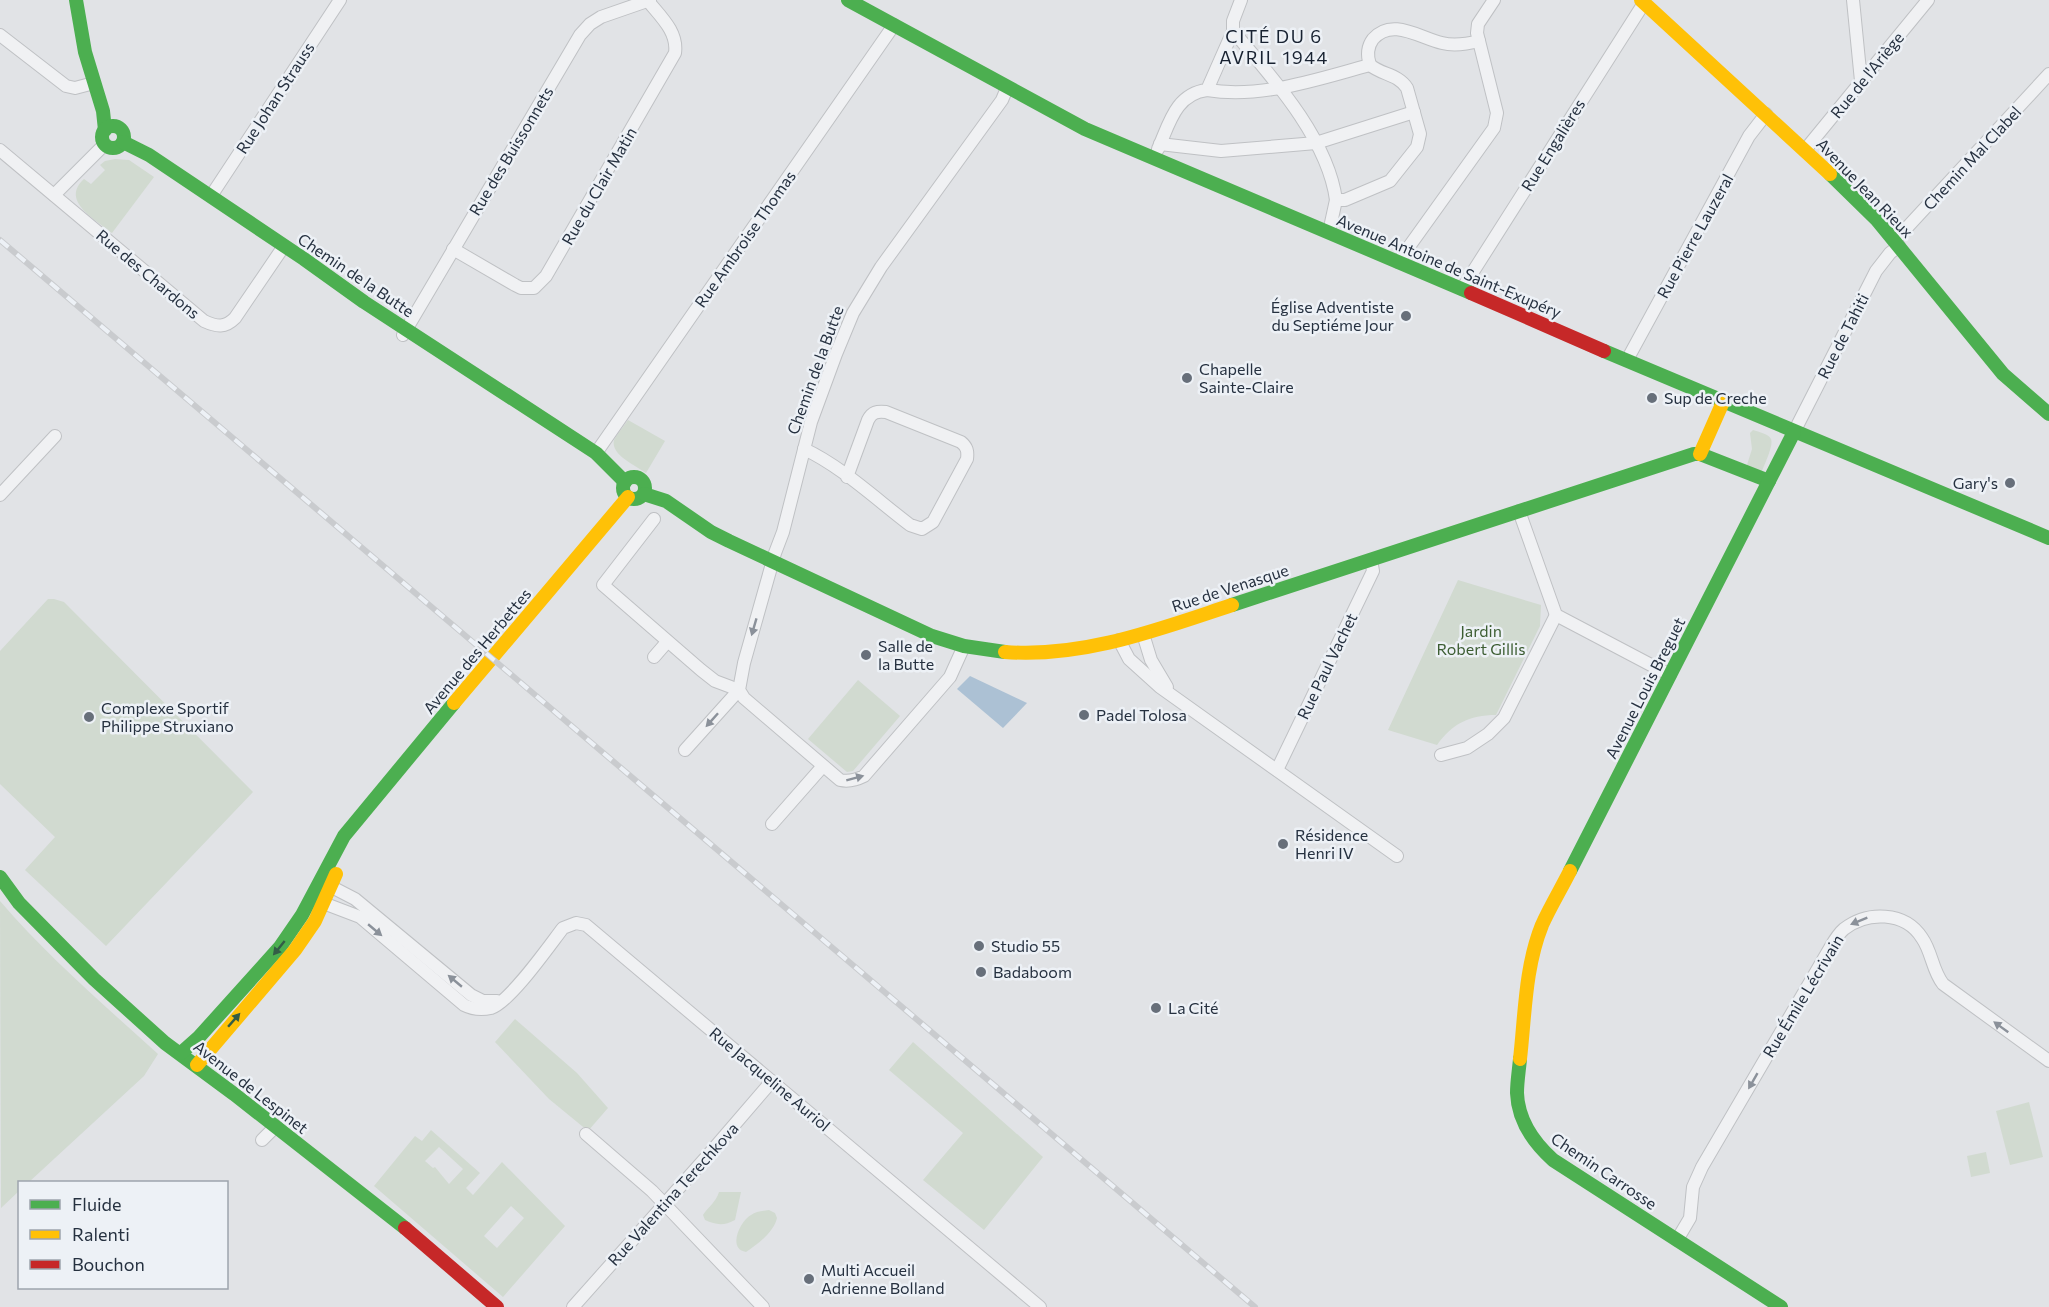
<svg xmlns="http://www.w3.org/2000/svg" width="2049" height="1307" font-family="Commissioner,sans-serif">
<rect width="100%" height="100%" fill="#e1e3e6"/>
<g fill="#d1dad0" fill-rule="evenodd">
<path d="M115 159 129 160 154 177 112 233C95 219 60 201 84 179L91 184 105 170 100 165 105 161Z"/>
<path d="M628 420 665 441 646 473C637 466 610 455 614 440 617 434 624 426 628 420Z"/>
<path d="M1753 430C1759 432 1769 434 1771 439 1774 446 1763 467 1761 474L1746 468 1752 449 1750 433Z"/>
<path d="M1458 580 1541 605 1540 626 1496 715C1469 715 1452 724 1437 745L1388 730Z"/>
<polygon points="48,599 54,599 64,602 253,792 106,946 25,870 55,837 0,784 0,651"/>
<polygon points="858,680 900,716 853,771 847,772 808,739"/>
<path d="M0 901C48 957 104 1005 158 1054L144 1076 29 1182H20L19 1191 1 1208Z"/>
<polygon points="515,1019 577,1073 608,1108 588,1131 549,1099 495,1042"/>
<polygon points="913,1042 1043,1157 984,1230 923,1180 963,1133 889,1070"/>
<polygon points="2029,1102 2043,1157 2010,1165 1996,1111"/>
<path d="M431 1130 480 1173 466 1188 473 1195 502 1162 565 1226 503 1297 374 1186 415 1136 422 1141ZM439 1147 463 1169 449 1184 435 1167 433 1168 425 1161ZM511 1206 524 1218 497 1248 484 1236Z"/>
<polygon points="1986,1152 1990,1173 1971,1177 1967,1156"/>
<path d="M719 1192H741L735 1220C724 1226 716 1225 705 1220L703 1215C709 1206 716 1202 719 1192Z"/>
<path d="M769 1210 775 1213 777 1218C774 1232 758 1244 746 1252 727 1249 740 1221 751 1215 756 1211 763 1211 769 1210Z"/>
</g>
<polygon fill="#acc1d4" points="970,676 1027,703 1003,728 957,689"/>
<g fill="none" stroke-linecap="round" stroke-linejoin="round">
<g stroke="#bfc1c4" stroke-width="14">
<g id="street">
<path d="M1241 0 1233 21V31C1272 77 1328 139 1336 200"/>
<polyline points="1853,0 1861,81"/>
<polyline points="0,35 66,86 75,88 94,83"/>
<path d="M1370 65C1367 56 1367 47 1373 39 1392 17 1420 38 1442 43 1454 46 1467 44 1479 41"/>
<path d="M1207 90C1262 99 1317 79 1370 65"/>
<polyline points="1160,144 1221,151 1316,143 1414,112"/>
<path d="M1158 149C1169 125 1175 94 1207 90L1233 31"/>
<path d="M0 150 204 321C217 327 225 328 235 318L284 246"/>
<polyline points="1805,150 1928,0"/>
<polyline points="54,195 105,144"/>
<polyline points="211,196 340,0"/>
<path d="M1329 232 1336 200H1345L1390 181 1417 147 1420 134 1407 88C1398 74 1382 75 1370 65"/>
<polyline points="1893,239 1901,234 2049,74"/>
<path d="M453 249 515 285 521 288H534L546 276 675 53C678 32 661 17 648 1"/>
<polyline points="1398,262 1494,128 1497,113 1477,33 1478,24 1494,0"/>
<polyline points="1462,289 1644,3"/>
<polyline points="403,335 580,35 590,24 601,17 650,0"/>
<polyline points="1627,360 1749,136 1766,114"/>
<polyline points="1794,432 1876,271 1890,253 1899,246"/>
<path d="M804 449C841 466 877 500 910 525L922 529 933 522 967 459C968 451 967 447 961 442L886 412C877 411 872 412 868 420L847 477"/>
<polyline points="596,453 894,25"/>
<polyline points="0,495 55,436"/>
<polyline points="1519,511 1556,615 1670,675"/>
<polyline points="654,519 603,585 701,670 715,681 739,690 685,750"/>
<polyline points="1143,634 1151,660 1167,687"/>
<polyline points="1119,640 1129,659 1160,687 1397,856"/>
<path d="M964 646 950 677 864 776C856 780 849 782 840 780L744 698 739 690 744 663 775 553 783 532 811 422 836 354 853 313 881 267 1002 100 1007 88"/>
<polyline points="654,657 667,642"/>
<polyline points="1441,755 1467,748 1488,734 1504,718 1556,615"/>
<polyline points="1277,770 1373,571 1371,560"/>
<polyline points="772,824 823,766"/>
<polyline points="326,884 355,899 471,995 483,1001 497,1001"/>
<path d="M318 901 360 917 464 1005C472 1009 482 1010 491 1008 510 1002 549 946 563 928L576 923 586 925 1040 1307"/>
<polyline points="586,1134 652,1191 763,1307"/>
<polyline points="262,1140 276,1126"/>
<path d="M1677 1240 1690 1218 1693 1187 1702 1167 1830 948C1834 941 1838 934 1844 929 1867 911 1905 911 1922 938 1932 952 1932 970 1943 984L2049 1061"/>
<polyline points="573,1307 710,1153 772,1081"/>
</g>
</g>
<use href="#street" stroke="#f0f1f3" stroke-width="12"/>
<g stroke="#4caf50" stroke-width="14">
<polyline points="76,0 85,52 103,111 105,130"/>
<polyline points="848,0 1085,129 1471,293"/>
<circle cx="113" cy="137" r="11"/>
<polyline points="123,142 149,155 304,259 364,302 596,453 625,482"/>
<polyline points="1830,174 1877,220 2003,374 2049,414"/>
<polyline points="1604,351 2049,538"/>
<circle cx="634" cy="488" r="11"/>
<polyline points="644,494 666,501 711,532 729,541 932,636 964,646 1005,652"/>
<polyline points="1232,605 1694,454 1700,454 1769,481"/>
<polyline points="1570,871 1794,432"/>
<polyline points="0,877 19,903 94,979 165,1043 234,1094 405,1228"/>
<polyline points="181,1053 199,1037 280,947 302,915 344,836 454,703"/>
<path d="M1520 1059C1519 1070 1517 1082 1517 1093 1518 1120 1534 1143 1553 1160L1781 1307"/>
</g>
<g stroke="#ffc107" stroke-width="14">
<polyline points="1641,0 1830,174"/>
<polyline points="1700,454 1723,402"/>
<path d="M1005 652C1084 658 1159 629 1232 605"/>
<polyline points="454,703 628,497"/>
<path d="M1520 1059C1525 1015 1525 967 1542 925 1550 907 1561 889 1570 871"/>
<polyline points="197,1065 295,950 315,921 336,874"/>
</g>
<g stroke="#c62828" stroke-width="14">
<polyline points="1471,293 1604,351"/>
<polyline points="405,1228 497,1307"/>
</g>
<g stroke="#c9cbce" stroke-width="6">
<polyline id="rail" points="0,240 1255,1307"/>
</g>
<use href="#rail" stroke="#edf1f6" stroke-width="4" stroke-dasharray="11" stroke-linecap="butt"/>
</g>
<defs><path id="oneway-solid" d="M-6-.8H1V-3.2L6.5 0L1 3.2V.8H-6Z" transform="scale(1.5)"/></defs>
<g fill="#8b919a">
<use href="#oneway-solid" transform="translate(754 627) rotate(106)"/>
<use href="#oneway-solid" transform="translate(712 720) rotate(132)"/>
<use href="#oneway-solid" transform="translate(855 778) rotate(-15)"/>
<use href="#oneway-solid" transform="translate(1859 921) rotate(158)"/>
<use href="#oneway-solid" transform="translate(375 930) rotate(40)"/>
<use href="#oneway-solid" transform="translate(455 981) rotate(-140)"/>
<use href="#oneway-solid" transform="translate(2001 1027) rotate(-144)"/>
<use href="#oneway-solid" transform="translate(1753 1081) rotate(120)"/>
</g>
<g fill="#335d46">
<use href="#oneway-solid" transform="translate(279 948) rotate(129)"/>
<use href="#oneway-solid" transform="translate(234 1020) rotate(-49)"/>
</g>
<g fill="#676f7a" stroke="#edf1f6" stroke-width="2">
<circle cx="1406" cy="316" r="6"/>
<circle cx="1187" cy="378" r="6"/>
<circle cx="1652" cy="398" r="6"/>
<circle cx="2010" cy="483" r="6"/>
<circle cx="866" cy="655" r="6"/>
<circle cx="1084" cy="715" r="6"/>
<circle cx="89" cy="717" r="6"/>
<circle cx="1283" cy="844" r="6"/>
<circle cx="979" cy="946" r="6"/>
<circle cx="981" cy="972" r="6"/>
<circle cx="1156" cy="1008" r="6"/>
<circle cx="809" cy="1279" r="6"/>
</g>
<g text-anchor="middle" stroke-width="5" stroke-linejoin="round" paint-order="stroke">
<g font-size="16" fill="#263140" stroke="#edf1f6">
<text transform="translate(1867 75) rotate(-51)" y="6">Rue de l'Ariège</text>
<text transform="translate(275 98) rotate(-57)" y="6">Rue Johan Strauss</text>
<text transform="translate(1553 145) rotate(-58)" y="6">Rue Engalières</text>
<text transform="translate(511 151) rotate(-59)" y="6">Rue des Buissonnets</text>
<text transform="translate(1972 158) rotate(-47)" y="6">Chemin Mal Clabel</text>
<text transform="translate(599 186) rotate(-60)" y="6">Rue du Clair Matin</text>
<text transform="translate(1865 188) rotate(46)" y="6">Avenue Jean Rieux</text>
<text transform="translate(1695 236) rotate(-61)" y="6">Rue Pierre Lauzeral</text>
<text transform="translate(745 239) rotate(-55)" y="6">Rue Ambroise Thomas</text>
<text transform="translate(1449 266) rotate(23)" y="6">Avenue Antoine de Saint-Exupéry</text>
<text transform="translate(148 274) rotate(40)" y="6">Rue des Chardons</text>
<text transform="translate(356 275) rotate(34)" y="6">Chemin de la Butte</text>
<text transform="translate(1843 336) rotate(-63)" y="6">Rue de Tahiti</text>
<text transform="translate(815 370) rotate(-70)" y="6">Chemin de la Butte</text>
<text transform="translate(1230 588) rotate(-18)" y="6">Rue de Venasque</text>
<text transform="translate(477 651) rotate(-50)" y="6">Avenue des Herbettes</text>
<text transform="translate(1327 666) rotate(-64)" y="6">Rue Paul Vachet</text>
<text transform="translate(1645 688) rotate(-63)" y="6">Avenue Louis Breguet</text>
<text transform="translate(1803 996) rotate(-59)" y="6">Rue Émile Lécrivain</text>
<text transform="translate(770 1079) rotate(40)" y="6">Rue Jacqueline Auriol</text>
<text transform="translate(251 1087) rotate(38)" y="6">Avenue de Lespinet</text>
<text transform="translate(1604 1171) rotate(34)" y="6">Chemin Carrosse</text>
<text transform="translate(673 1194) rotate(-48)" y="6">Rue Valentina Terechkova</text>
</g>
<g font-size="16" fill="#263140" stroke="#edf1f6" text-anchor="start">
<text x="1394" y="313" text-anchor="end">Église Adventiste<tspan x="1394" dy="18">du Septiéme Jour</tspan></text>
<text x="1199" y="375">Chapelle<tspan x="1199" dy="18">Sainte-Claire</tspan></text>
<text x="1664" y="404">Sup de Creche</text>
<text x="1998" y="489" text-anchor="end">Gary's</text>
<text x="878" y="652">Salle de<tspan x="878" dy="18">la Butte</tspan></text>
<text x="101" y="714">Complexe Sportif<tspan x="101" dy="18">Philippe Struxiano</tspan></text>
<text x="1096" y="721">Padel Tolosa</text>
<text x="1295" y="841">Résidence<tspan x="1295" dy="18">Henri IV</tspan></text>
<text x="991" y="952">Studio 55</text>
<text x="993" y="978">Badaboom</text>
<text x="1168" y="1014">La Cité</text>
<text x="821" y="1276">Multi Accueil<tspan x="821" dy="18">Adrienne Bolland</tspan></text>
</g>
<g font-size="16" fill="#3c5d32" stroke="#edf1f6">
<text x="1481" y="637">Jardin<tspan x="1481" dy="18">Robert Gillis</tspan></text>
</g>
<g font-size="18" letter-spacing="1.5" fill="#182231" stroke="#edf1f6">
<text x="1274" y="43">CITÉ DU 6<tspan x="1274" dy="21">AVRIL 1944</tspan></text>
</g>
</g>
<rect x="18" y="1181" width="210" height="108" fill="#edf1f6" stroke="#9da4ad" stroke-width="1.5"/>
<rect x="30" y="1200" width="30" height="9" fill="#4caf50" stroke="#9da4ad" stroke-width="1.5"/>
<text x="72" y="1211" font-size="18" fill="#263140">Fluide</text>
<rect x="30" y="1230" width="30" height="9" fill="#ffc107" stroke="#9da4ad" stroke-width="1.5"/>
<text x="72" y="1241" font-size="18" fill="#263140">Ralenti</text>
<rect x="30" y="1260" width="30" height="9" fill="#c62828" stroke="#9da4ad" stroke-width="1.5"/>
<text x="72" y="1271" font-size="18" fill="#263140">Bouchon</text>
</svg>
